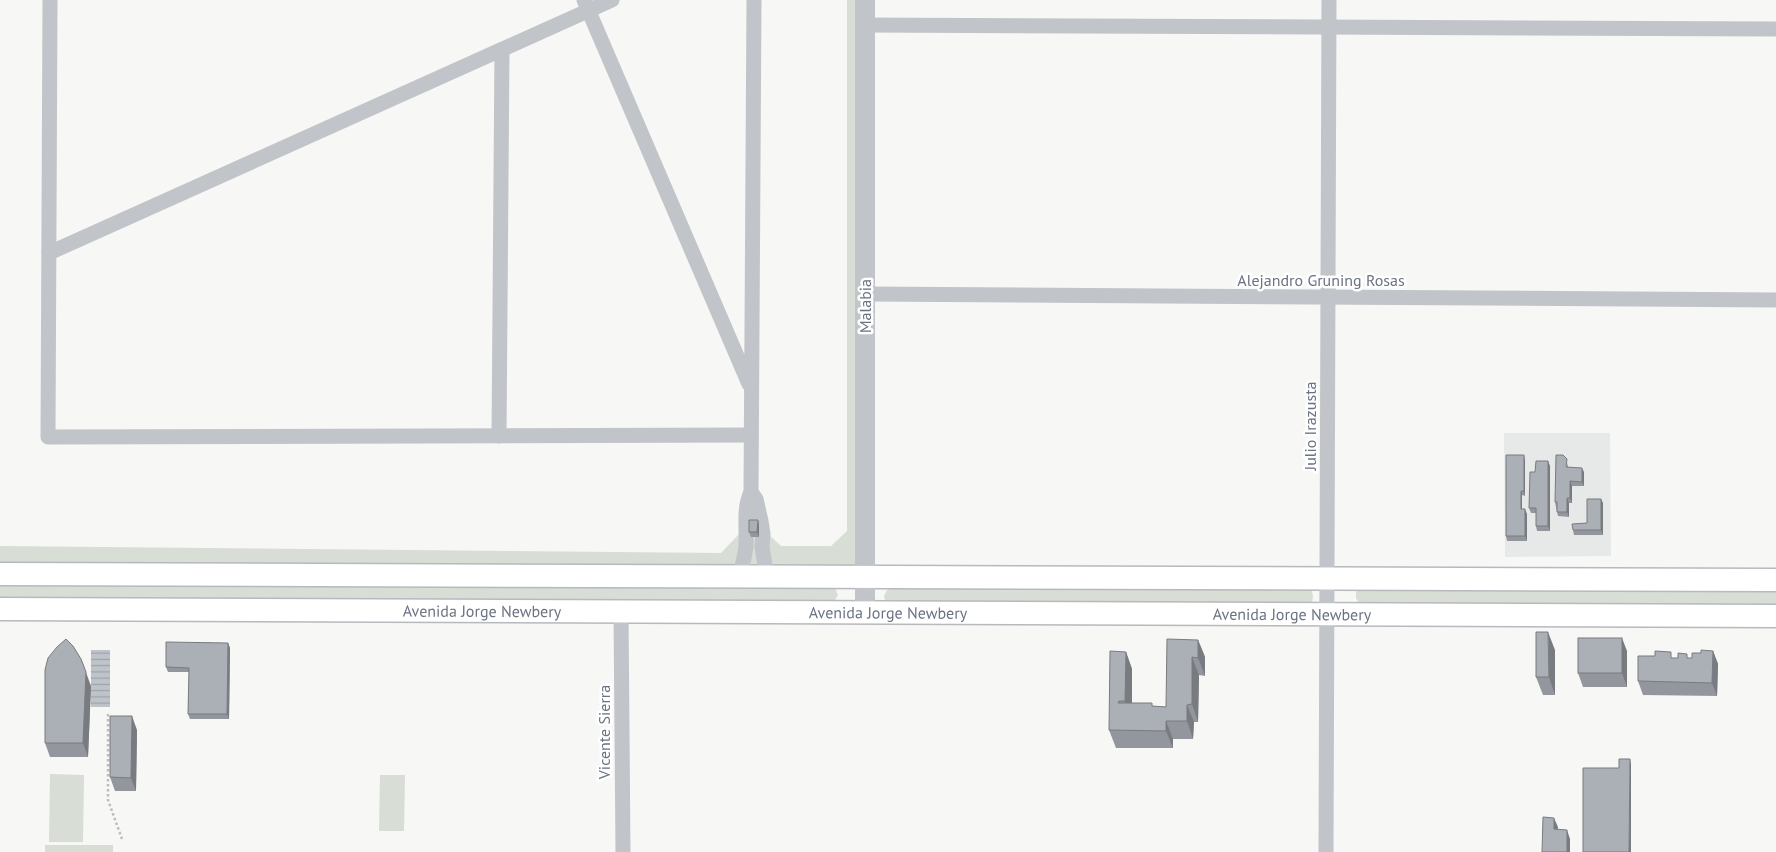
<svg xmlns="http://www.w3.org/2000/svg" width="1776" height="852" font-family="'PT Sans',sans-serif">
<defs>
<pattern id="water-rules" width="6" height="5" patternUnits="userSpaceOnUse" patternTransform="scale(1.25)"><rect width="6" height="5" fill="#bec4ca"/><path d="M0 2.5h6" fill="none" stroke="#9ea4a9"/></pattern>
</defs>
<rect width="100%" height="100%" fill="#f7f7f5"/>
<polygon fill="#e7e8e8" points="1504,433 1610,433 1611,556 1505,557"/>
<g fill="#d8ddd6">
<polygon points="847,0 865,0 865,577 0,574 0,546 721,553 740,533 768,534 781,546 831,546 847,531"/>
<polygon points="0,584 835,588 838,595 834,602 0,600"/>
<polygon points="898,587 1311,588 1313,596 1312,603 895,604 885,600 884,596 887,590"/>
<polygon points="1362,587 1776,589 1776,607 1359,603 1356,598 1356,592"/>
<polygon points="50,774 84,775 83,842 49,842"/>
<polygon points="380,775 405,775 404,831 379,831"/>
<rect x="45" y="845" width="68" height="7"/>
</g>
<rect fill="url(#water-rules)" x="91" y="650" width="19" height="57"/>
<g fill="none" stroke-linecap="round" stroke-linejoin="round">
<g stroke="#b6b9be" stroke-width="25">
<g id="secondary">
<polyline points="0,574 1776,580"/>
<path id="s1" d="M0 609 1776 616"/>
</g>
</g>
<polyline stroke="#bbbdc0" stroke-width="2.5" stroke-dasharray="2.5 2.5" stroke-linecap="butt" points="108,714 108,800 122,839"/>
<g stroke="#c1c4c8" stroke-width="15">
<polyline points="50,0 48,437 751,435"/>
<polyline points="584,0 749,384"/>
<polyline points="865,25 1776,29"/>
<polyline points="49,253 612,0"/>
<polyline points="865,294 1776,300"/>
<polyline points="499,436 502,50"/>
<polyline points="751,492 756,499 761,521 763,534 762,547 767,577"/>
<path d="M739 577C742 567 745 556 746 546 747 527 743 509 751 492L754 0"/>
<polyline points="621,612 623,852"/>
<polyline points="1326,852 1329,0"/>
</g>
<polyline stroke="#c1c4c8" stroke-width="20" points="865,613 865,0"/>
<use href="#secondary" stroke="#fff" stroke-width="22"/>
</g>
<g fill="#93979d">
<polygon points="1525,460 1525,496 1522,495 1522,509 1527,514 1527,541 1507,541 1506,536"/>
<polygon points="1568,463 1568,467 1584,472 1584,486 1572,486 1572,503 1569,503 1569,517 1558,516 1555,502"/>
<polygon points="1550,466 1550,531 1537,531 1536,526 1536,513 1531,513 1529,508 1535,472"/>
<polygon points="1603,503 1603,535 1574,535 1573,530 1587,523"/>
<polygon points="758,520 759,525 759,537 751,537 749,532"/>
<polygon points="1198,640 1205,657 1205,676 1199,675 1198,722 1194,722 1193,739 1173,739 1173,748 1116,748 1109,730 1126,652 1132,669 1132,703 1153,706 1166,707"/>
<polygon points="228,643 230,648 229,719 190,719 188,714 189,672 168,672 166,667"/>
<polygon points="1555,650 1555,695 1543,695 1536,677"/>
<polygon points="1627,651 1627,687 1583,687 1578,673"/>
<polygon points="1713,651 1718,664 1717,696 1643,695 1638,681 1673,658 1692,658 1701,653"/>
<polygon points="91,686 88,757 50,757 45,743"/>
<polygon points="137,730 136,791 115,791 110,777"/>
</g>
<g fill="#787b7f">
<polygon points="1524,455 1525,460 1525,496 1524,491"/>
<polygon points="1548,461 1550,466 1550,531 1548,526"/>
<polygon points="1582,468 1584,472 1584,486 1582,482"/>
<polygon points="1570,481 1572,486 1572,503 1570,498"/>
<polygon points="1521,491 1522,495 1522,514 1521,509"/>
<polygon points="1567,498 1569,503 1569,517 1567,512"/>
<polygon points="1601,499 1603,503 1603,535 1601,530"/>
<polygon points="1525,509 1527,514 1527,541 1525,536"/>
<polygon points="758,520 759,525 759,537 757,532"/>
<polygon points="1548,632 1555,650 1555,695 1549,677"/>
<polygon points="1622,638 1627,651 1627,687 1622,673"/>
<polygon points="1198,640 1205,657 1205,676 1198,658"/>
<polygon points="228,643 230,648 229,719 227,714"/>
<polygon points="1713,651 1718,664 1717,696 1712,683"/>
<polygon points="1126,652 1132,669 1132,719 1125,701"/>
<polygon points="1192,657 1199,675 1198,722 1192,704"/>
<polygon points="81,659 91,686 88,757 83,743"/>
<polygon points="1187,705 1194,722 1193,739 1187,721"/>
<polygon points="132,716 137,730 136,791 131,778"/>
<polygon points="1166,721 1173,739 1173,748 1166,731"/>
<polygon points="1630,759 1631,764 1631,852 1629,852"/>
<polygon points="1554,818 1558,827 1557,838 1554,829"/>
<polygon points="1567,830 1570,839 1570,852 1567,852"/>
</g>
<g fill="#abb0b6" stroke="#787b7f">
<polygon points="1506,455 1524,455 1524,491 1521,491 1521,509 1525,509 1525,536 1506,536"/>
<polygon points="1556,455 1563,455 1567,459 1566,467 1582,468 1582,482 1570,481 1570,498 1567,498 1567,512 1557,512 1557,502 1555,502"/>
<polygon points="1536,461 1548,461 1548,526 1536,526 1536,508 1529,508 1530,472 1535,472"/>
<polygon points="1587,499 1601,499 1601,530 1573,530 1572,524 1587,523"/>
<polygon points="749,520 758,520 757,532 749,532"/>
<polygon points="1536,632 1548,632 1549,677 1536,677"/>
<rect x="1578" y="638" width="44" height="35"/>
<polygon points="66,639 73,646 81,659 86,672 83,743 45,743 45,670 48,658 57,647"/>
<polygon points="1167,639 1198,640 1198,658 1192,657 1192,704 1187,705 1187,721 1166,721 1166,731 1109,730 1110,651 1126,652 1125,701 1119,701 1118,703 1152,703 1152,706 1166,707"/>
<polygon points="166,642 228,643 227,714 188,714 189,668 166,667"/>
<polygon points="1701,650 1713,651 1712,683 1638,681 1638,656 1655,656 1655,651 1671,652 1671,658 1678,658 1678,653 1687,654 1687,658 1692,658 1692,653 1701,653"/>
<polygon points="110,716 132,716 131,778 110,777"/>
<polygon points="1619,759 1630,759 1629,852 1583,852 1583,768 1619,768"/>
<polygon points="1543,817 1554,818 1554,829 1567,830 1567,852 1542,852"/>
</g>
<g text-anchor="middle" stroke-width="5" stroke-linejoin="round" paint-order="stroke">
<g font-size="16" fill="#6a7382" stroke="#fff">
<text x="1321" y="286">Alejandro Gruning Rosas</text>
<text transform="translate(865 306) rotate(-90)" y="6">Malabia</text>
<text transform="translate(1310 426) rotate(-90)" y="6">Julio Irazusta</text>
<text dy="6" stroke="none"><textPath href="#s1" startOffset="482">Avenida Jorge Newbery</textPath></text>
<text dy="6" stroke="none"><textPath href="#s1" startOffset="888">Avenida Jorge Newbery</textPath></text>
<text dy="6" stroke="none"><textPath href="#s1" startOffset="1292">Avenida Jorge Newbery</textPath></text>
<text transform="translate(604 732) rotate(-90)" y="6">Vicente Sierra</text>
</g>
</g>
</svg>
